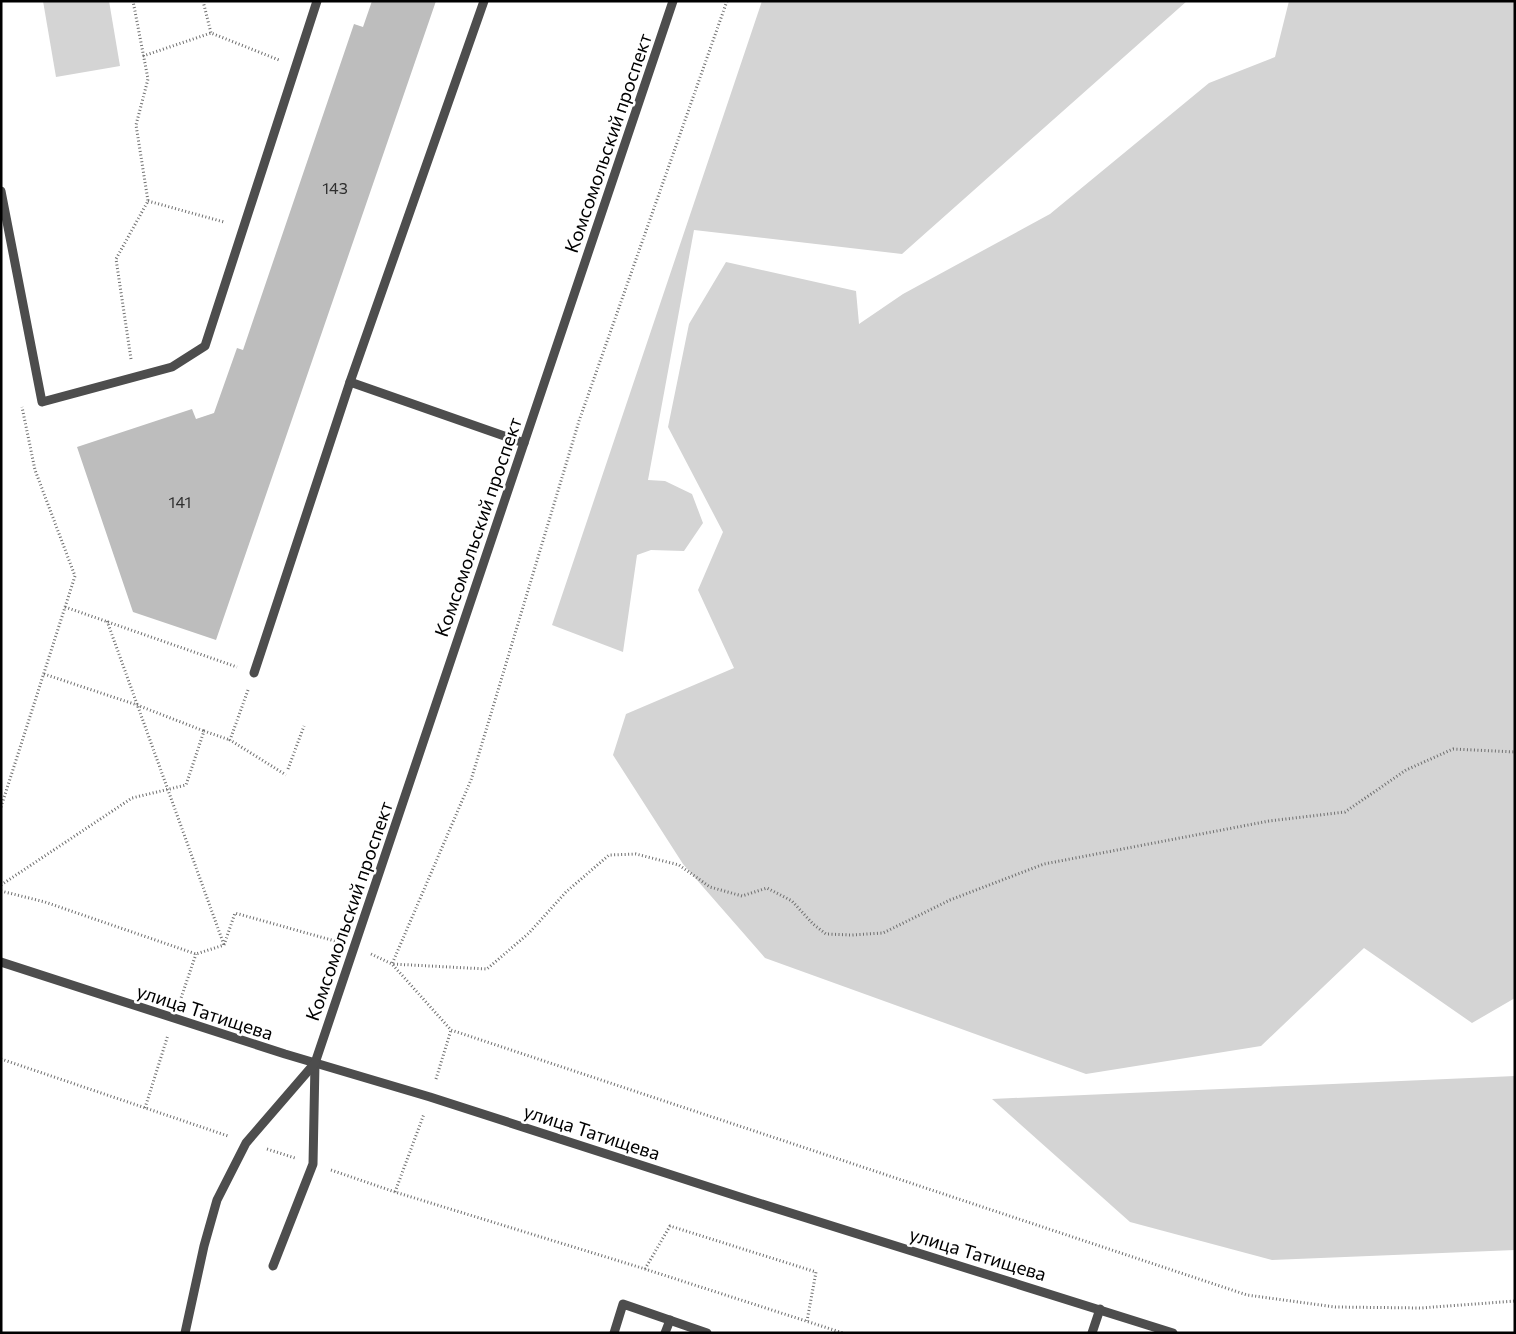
<svg xmlns="http://www.w3.org/2000/svg" width="1516" height="1334" font-family="Commissioner,sans-serif">
<rect width="100%" height="100%" fill="#fff"/>
<g fill="#d4d4d4">
<polygon points="43,1 109,1 120,66 56,77"/>
<polygon points="762,1 1187,1 902,254 694,230 648,480 665,481 692,494 703,523 684,551 651,550 637,555 623,652 552,625"/>
<polygon points="1289,1 1515,1 1515,998 1472,1023 1364,948 1261,1046 1086,1074 765,958 683,864 613,755 626,714 734,668 698,590 723,532 668,427 689,324 726,262 856,291 859,324 903,294 1050,214 1209,83 1275,57"/>
<polygon points="1515,1076 1515,1250 1272,1260 1130,1222 992,1099"/>
</g>
<polygon fill="#bdbdbd" points="372,1 436,1 216,640 133,612 77,447 192,409 196,419 214,413 237,348 243,350 354,24 363,27"/>
<g fill="none" stroke-linecap="round" stroke-linejoin="round">
<g stroke="#6f6f6f" stroke-width="3" stroke-dasharray="1 2.5" stroke-linecap="butt">
<polyline points="203,1 211,33"/>
<polyline points="727,1 579,421 471,780 392,964 487,969 529,933 566,892 609,855 636,854 679,865 710,887 742,896 767,888 792,901 813,924 826,934 852,935 883,933 950,900 1044,864 1269,821 1345,812 1406,770 1453,749 1515,752"/>
<polyline points="143,56 211,33 279,60"/>
<polyline points="148,201 224,222"/>
<polyline points="131,359 116,259 148,201 136,125 148,79 133,1"/>
<polyline points="65,607 237,667"/>
<polyline points="107,621 224,945"/>
<polyline points="44,674 137,705 204,731"/>
<polyline points="248,690 230,740 286,775"/>
<polyline points="288,769 304,726"/>
<polyline points="1,807 75,576 35,470 22,407"/>
<polyline points="1,885 132,798 186,785 204,731 230,740"/>
<polyline points="1,891 45,902 196,954 224,945 235,913 335,941"/>
<polyline points="371,954 392,964 451,1030 1247,1295 1335,1307 1421,1308 1515,1301"/>
<polyline points="180,1001 196,954"/>
<polyline points="1,1059 228,1136"/>
<polyline points="436,1079 451,1030"/>
<polyline points="145,1108 168,1035"/>
<polyline points="267,1149 295,1158"/>
<polyline points="331,1170 395,1192 645,1269 843,1333"/>
<polyline points="395,1192 424,1114"/>
<polyline points="645,1269 670,1226 816,1272 807,1321"/>
</g>
<g stroke="#4d4d4d" stroke-width="9">
<polyline points="1,191 42,402 172,367 205,346 317,1"/>
<polyline points="350,382 524,443"/>
<polyline points="254,673 350,382 484,1"/>
<polyline points="1,962 285,1054 430,1097 743,1198 1173,1333"/>
<polyline points="273,1266 313,1164 315,1063 673,1"/>
<polyline points="185,1333 204,1246 217,1200 246,1143 315,1063"/>
<polyline points="614,1333 623,1304 707,1333"/>
<polyline points="665,1333 670,1320"/>
<polyline points="1092,1333 1100,1309"/>
</g>
</g>
<g text-anchor="middle" stroke-width="5" stroke-linejoin="round" paint-order="stroke">
<g font-size="16" fill="#2f2f2f">
<text x="335" y="194">143</text>
<text x="180" y="508">141</text>
</g>
<g font-size="19" fill="#000" stroke="#fff">
<text transform="translate(608 143) rotate(-71)" y="7">Комсомольский проспект</text>
<text transform="translate(478 527) rotate(-71)" y="7">Комсомольский проспект</text>
<text transform="translate(349 911) rotate(-71)" y="7">Комсомольский проспект</text>
<text transform="translate(205 1012) rotate(18)" y="7">улица Татищева</text>
<text transform="translate(592 1132) rotate(18)" y="7">улица Татищева</text>
<text transform="translate(978 1254) rotate(17)" y="7">улица Татищева</text>
</g>
</g>
<rect width="1516" height="1334" fill="none" stroke="#000000" stroke-width="5"/>
</svg>
